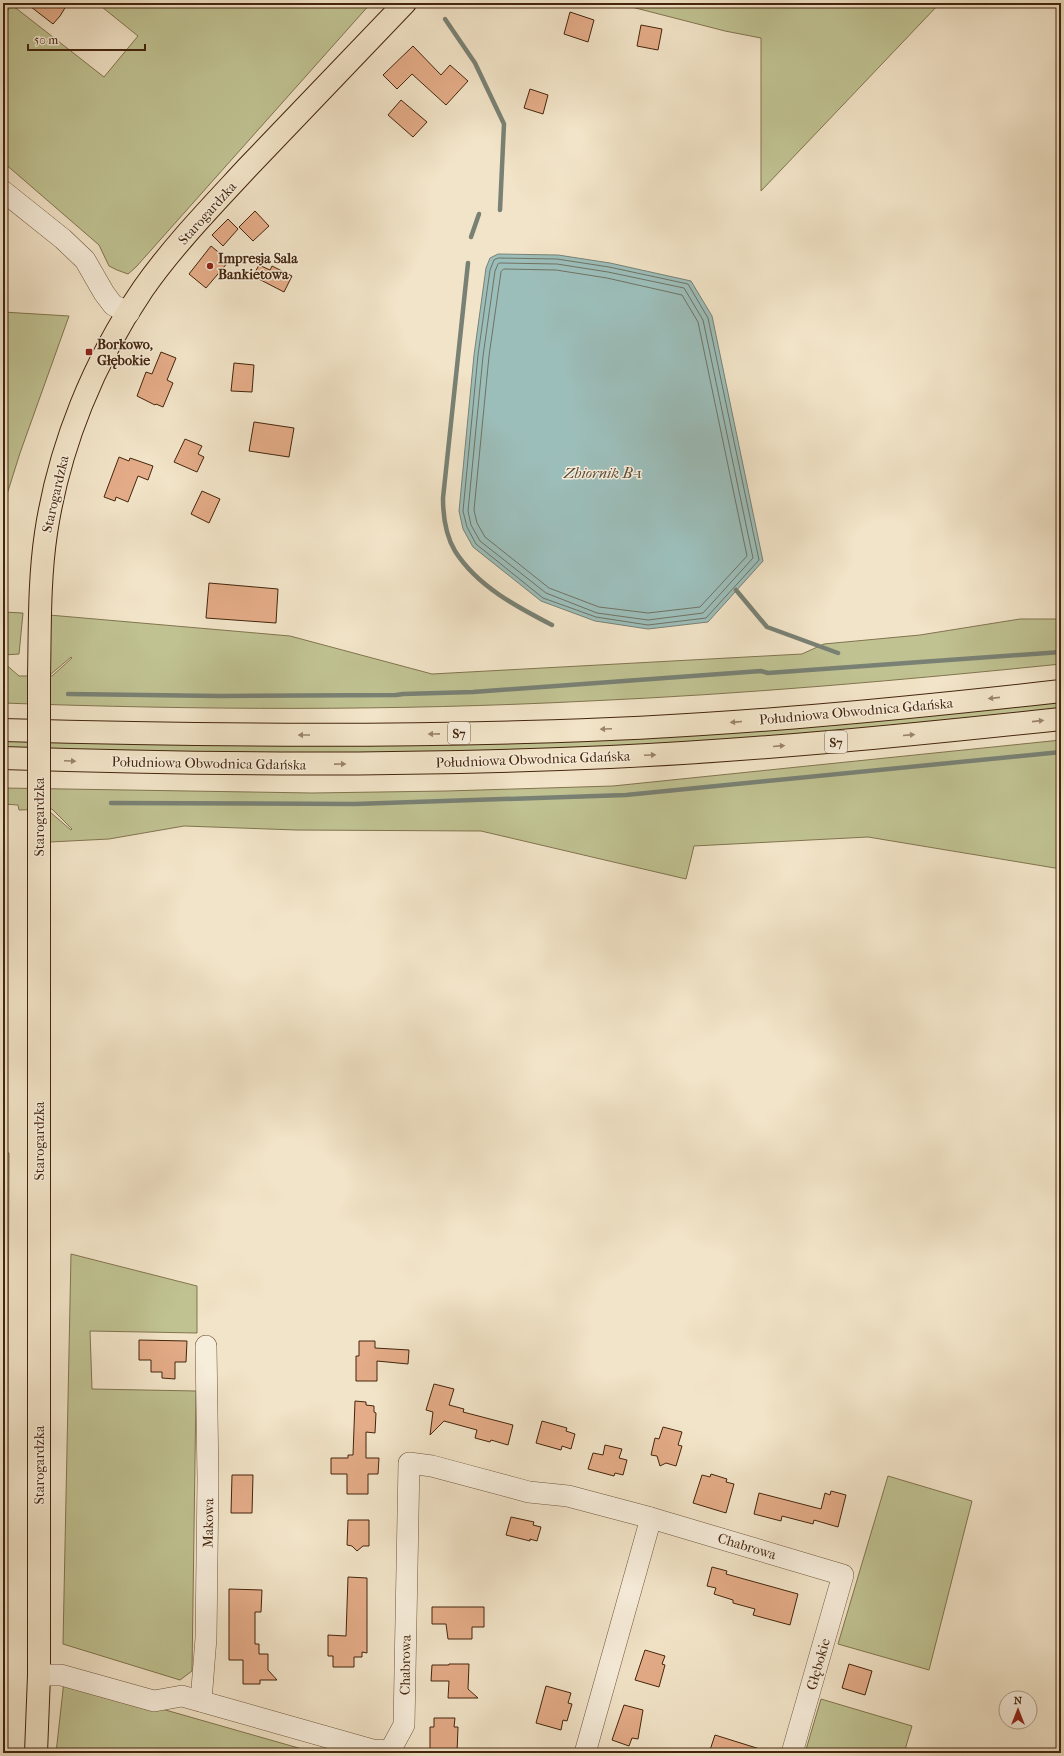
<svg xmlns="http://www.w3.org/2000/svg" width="1064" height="1756" font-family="'IM FELL French Canon',serif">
<rect width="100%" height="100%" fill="#f2e4c8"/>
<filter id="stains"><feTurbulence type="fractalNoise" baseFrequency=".005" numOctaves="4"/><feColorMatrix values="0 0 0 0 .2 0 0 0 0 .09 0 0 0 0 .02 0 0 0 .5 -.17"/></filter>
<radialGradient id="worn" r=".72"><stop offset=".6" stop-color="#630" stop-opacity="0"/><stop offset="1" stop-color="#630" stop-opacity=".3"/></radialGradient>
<g fill="#c0c292" stroke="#82744f">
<polygon points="97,3 371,3 136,267 128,274 117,270 109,266 99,245 3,162 3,17 12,5 104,77 138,36"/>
<polygon points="616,3 940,3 761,191 761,38 725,31"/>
<polygon points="3,312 69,316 20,453 3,507"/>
<polygon points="3,612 23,613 19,654 3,655"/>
<path d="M49 615 290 636 432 674 802 654 824 644 920 635 1020 619H1061V664C904 680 746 694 589 701 394 711 198 710 3 703V662L19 676H52L72 658 71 657 50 675Z"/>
<polygon points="1061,700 1061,711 710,743 418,755 3,750 3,740 127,743"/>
<polygon points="1061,740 1061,869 868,837 694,846 686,879 481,831 296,830 184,826 109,839 50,842 50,812 71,830 72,829 52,809 19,810 18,805 3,804 3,788 312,793 447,791 613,786"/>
<polygon points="3,1151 9,1153 7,1638 3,1753"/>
<polygon points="71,1254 197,1286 197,1333 90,1331 92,1389 196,1391 192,1671 180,1680 63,1644"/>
<polygon points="888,1476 972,1501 929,1670 838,1644"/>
<polygon points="64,1681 316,1753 56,1753"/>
<polygon points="821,1699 912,1726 904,1753 805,1753"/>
</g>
<polygon fill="#9cbeba" stroke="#798174" points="498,254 558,255 610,263 691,281 712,316 763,561 708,622 648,629 595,621 541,601 473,547 463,529 459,511 474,355 486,268 490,258"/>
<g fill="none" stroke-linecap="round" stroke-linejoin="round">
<g stroke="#707263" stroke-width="1">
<polygon points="499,258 557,259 609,267 688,284 708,318 759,560 706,618 648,625 596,617 543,598 476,544 467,527 463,511 478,355 490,270 494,260"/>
<polygon points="500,263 557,264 608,272 684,288 703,320 753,558 703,613 648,620 597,613 546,593 480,541 471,525 468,511 483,356 495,271 498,264"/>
<polygon points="504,269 556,270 607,278 682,295 698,322 747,556 700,607 648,613 599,607 549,588 485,537 477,523 474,510 489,356 501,272"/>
</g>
<g stroke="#798174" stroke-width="4.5">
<polyline points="445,19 475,63 504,124 500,210"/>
<polyline points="471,237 479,214"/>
<path d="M468 263 443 498C443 516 446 536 455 551 477 586 517 607 552 625"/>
<polyline points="736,590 767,627 838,653"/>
<polyline points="68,694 220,696 396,695 403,694 473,692 761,671 768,673 809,670 1061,652"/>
<polyline points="111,803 355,804 626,795 1061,752"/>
</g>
</g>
<g fill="#e4ac88" stroke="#44250c">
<polygon points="26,3 68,3 60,16 53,24"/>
<polygon points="570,12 594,20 588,42 564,34"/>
<polygon points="641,25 662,29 658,50 637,46"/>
<polygon points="413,46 441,75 450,65 468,81 446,105 412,74 397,89 383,75"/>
<polygon points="530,89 548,95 543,114 524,108"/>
<polygon points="401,100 427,122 413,137 388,115"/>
<polygon points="255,211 269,226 253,241 239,227"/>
<polygon points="228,219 238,229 223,246 212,235"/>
<polygon points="211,246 229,261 206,288 189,274"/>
<polygon points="259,265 270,270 272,266 292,276 284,292 253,276"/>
<polygon points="161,352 176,358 167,380 173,383 163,407 156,404 155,405 137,396 146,372 152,374"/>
<polygon points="234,363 254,365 252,392 231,391"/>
<polygon points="254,422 294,428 289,457 249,451"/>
<polygon points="185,439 202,446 198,454 204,457 197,472 174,462"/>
<polygon points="119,457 129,461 130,458 153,466 148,480 138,476 128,502 116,497 115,501 104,497"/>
<polygon points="202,491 220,499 209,523 191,514"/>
<polygon points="209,583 278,589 276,623 206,618"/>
<polygon points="139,1340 187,1341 186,1362 175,1362 175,1379 162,1378 162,1372 151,1372 151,1360 139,1360"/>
<polygon points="359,1341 375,1341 375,1348 409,1350 408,1364 377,1361 377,1381 356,1381 356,1356 359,1356"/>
<polygon points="434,1384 454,1389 449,1405 464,1409 463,1412 513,1425 508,1445 491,1440 490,1442 475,1438 477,1430 444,1421 430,1435 433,1412 426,1410"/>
<polygon points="355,1401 366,1402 366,1405 374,1406 374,1412 376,1413 375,1433 366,1432 366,1458 379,1458 378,1474 368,1474 368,1494 347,1494 347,1474 331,1474 331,1458 348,1458 348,1455 353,1455"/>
<polygon points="542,1421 567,1428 566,1431 575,1434 571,1449 562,1446 561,1450 536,1443"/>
<polygon points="663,1427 682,1432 678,1445 682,1446 676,1466 666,1463 660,1466 657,1456 651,1455 655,1438 659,1439"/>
<polygon points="605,1445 622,1449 619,1458 627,1460 623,1475 615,1473 614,1476 588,1469 593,1453 603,1455"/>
<polygon points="711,1474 727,1479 726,1482 734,1484 726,1513 693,1503 702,1475 710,1477"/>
<polygon points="232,1475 253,1475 252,1513 231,1513"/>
<polygon points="831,1491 846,1495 838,1527 814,1520 813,1524 782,1516 781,1521 754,1514 759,1493 821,1509 825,1493 830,1495"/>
<polygon points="511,1517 534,1522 533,1525 541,1527 537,1541 530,1539 530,1541 506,1535"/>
<polygon points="348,1520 369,1520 369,1546 363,1546 357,1551 352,1546 347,1545"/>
<polygon points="712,1567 727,1571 726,1574 798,1594 790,1625 753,1615 755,1609 733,1603 733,1600 714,1594 716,1588 707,1586"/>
<polygon points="348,1577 367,1578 367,1653 362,1652 362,1657 354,1657 354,1667 333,1667 333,1656 328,1656 328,1635 346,1636"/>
<polygon points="229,1589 262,1590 261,1612 255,1612 255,1644 259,1644 259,1654 268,1654 268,1670 277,1680 260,1680 260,1684 243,1684 243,1660 229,1660"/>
<polygon points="432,1607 484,1607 484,1627 472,1627 472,1639 448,1639 446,1624 432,1624"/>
<polygon points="645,1650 665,1656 662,1664 665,1665 659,1687 635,1680"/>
<polygon points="449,1664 469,1664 468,1689 478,1698 448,1698 449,1681 431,1681 432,1665 449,1665"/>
<polygon points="849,1664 872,1671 865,1695 842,1688"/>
<polygon points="546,1686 571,1693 568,1703 572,1704 567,1721 563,1720 561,1730 536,1723"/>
<polygon points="624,1705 643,1710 638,1739 632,1738 629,1746 612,1740"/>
<polygon points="434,1718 455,1718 454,1727 458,1727 457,1753 430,1753 430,1727 434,1727"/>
<polygon points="715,1735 763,1750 762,1753 709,1753"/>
</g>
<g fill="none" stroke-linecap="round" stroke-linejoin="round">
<g stroke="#70553b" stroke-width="22">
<g id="minor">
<polyline points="3,191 63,239 85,260 104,293 113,305 129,313"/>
<polyline points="39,1675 61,1675 154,1701 182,1696 373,1750 390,1751 404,1725 409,1463 432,1466 529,1492 568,1496 651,1518 843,1575 792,1753"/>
<polyline points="201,1701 206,1638 208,1479 206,1346"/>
<polyline points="585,1753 651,1518"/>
</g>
</g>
<g stroke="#44250c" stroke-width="24">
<g id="major">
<path d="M39 676C40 628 39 580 46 533 59 446 94 361 143 289 173 246 211 207 247 168 299 113 352 58 405 3"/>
<polyline points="36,1753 39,1675 39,810"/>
</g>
</g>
<g stroke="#44250c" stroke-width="24">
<g id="highway">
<path d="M3 730C177 735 351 737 525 732 704 728 883 711 1061 691"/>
<path d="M3 758C205 765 408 766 610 757 761 750 911 735 1061 719"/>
</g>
</g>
<use href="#minor" stroke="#f7eddb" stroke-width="21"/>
<use href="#major" stroke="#f2e4c8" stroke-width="22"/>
<use href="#highway" stroke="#f2e4c8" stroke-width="22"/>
<g stroke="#44250c" stroke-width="24" stroke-linecap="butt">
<polyline id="major-bridge" points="39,676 39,810"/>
</g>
<use href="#major-bridge" stroke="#f2e4c8" stroke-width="22"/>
</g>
<defs><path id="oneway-solid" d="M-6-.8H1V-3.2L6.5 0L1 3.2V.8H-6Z"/></defs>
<g fill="#9b846a">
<use href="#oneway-solid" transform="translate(994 698) rotate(174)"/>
<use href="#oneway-solid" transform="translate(1038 721) rotate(-6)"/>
<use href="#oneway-solid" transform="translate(736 722) rotate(175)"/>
<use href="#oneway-solid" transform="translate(606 729) rotate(177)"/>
<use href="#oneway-solid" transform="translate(434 734) rotate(179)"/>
<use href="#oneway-solid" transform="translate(304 735) rotate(-180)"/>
<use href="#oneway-solid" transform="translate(909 735) rotate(-5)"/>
<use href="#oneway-solid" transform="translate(779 746) rotate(-5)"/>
<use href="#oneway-solid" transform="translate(650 755) rotate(-3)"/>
<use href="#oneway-solid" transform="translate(70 761) rotate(2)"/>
<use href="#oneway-solid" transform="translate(340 764) rotate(-1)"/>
</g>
<g fill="#8f2418" stroke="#f7eddb" stroke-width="1.5">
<circle cx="210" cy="266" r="4"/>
<rect x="85" y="348" width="8" height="8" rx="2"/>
</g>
<g text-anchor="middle" stroke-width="3" stroke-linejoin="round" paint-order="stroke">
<g fill="#f7eddb" stroke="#7a614a" stroke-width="1">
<rect x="448" y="722" width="22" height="22" rx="3"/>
<rect x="825" y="731" width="22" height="22" rx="3"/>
</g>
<g font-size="13" font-weight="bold" fill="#44250c">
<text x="459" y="738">S7</text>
<text x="836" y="747">S7</text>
</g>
<g font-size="14" fill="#44250c" stroke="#f7eddb">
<text transform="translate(207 213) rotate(-48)" y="5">Starogardzka</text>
<text transform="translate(55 494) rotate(-77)" y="5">Starogardzka</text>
<text transform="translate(856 711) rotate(-5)" y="5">Południowa Obwodnica Gdańska</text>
<text transform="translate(533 759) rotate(-2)" y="5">Południowa Obwodnica Gdańska</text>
<text transform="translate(209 763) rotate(1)" y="5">Południowa Obwodnica Gdańska</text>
<text transform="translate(39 817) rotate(-90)" y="5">Starogardzka</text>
<text transform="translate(39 1141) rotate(-90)" y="5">Starogardzka</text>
<text transform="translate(39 1465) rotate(-90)" y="5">Starogardzka</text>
<text transform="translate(208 1523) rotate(-89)" y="5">Makowa</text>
<text transform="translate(747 1546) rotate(17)" y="5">Chabrowa</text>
<text transform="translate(818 1664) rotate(-74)" y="5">Głębokie</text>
<text transform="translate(405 1665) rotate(-89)" y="5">Chabrowa</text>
</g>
<g font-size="14" font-weight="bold" fill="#44250c" stroke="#f7eddb" text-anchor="start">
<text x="218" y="263">Impresja Sala<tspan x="218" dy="16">Bankietowa</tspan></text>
<text x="97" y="349">Borkowo,<tspan x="97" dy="16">Głębokie</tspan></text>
</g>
<g font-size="15" font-style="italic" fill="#5a4b38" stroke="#f7eddb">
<text x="603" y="478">Zbiornik B-1</text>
</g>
</g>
<rect width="1064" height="1756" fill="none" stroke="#f2e4c8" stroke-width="16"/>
<rect x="4" y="4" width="1056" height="1748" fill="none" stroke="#44250c" stroke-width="2"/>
<rect x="8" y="8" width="1048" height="1740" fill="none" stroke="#44250c"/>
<g transform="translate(1018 1710)"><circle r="19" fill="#f7eddb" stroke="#af9d88"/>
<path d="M0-3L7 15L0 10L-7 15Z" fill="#8f2418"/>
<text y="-6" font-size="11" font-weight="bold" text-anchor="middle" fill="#44250c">N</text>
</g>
<path d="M28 44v6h117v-6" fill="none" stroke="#44250c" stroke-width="2"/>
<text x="34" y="44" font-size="12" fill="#44250c" stroke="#f7eddb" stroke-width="3" paint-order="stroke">50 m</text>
<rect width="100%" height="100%" filter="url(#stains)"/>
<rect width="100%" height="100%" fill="url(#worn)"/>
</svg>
